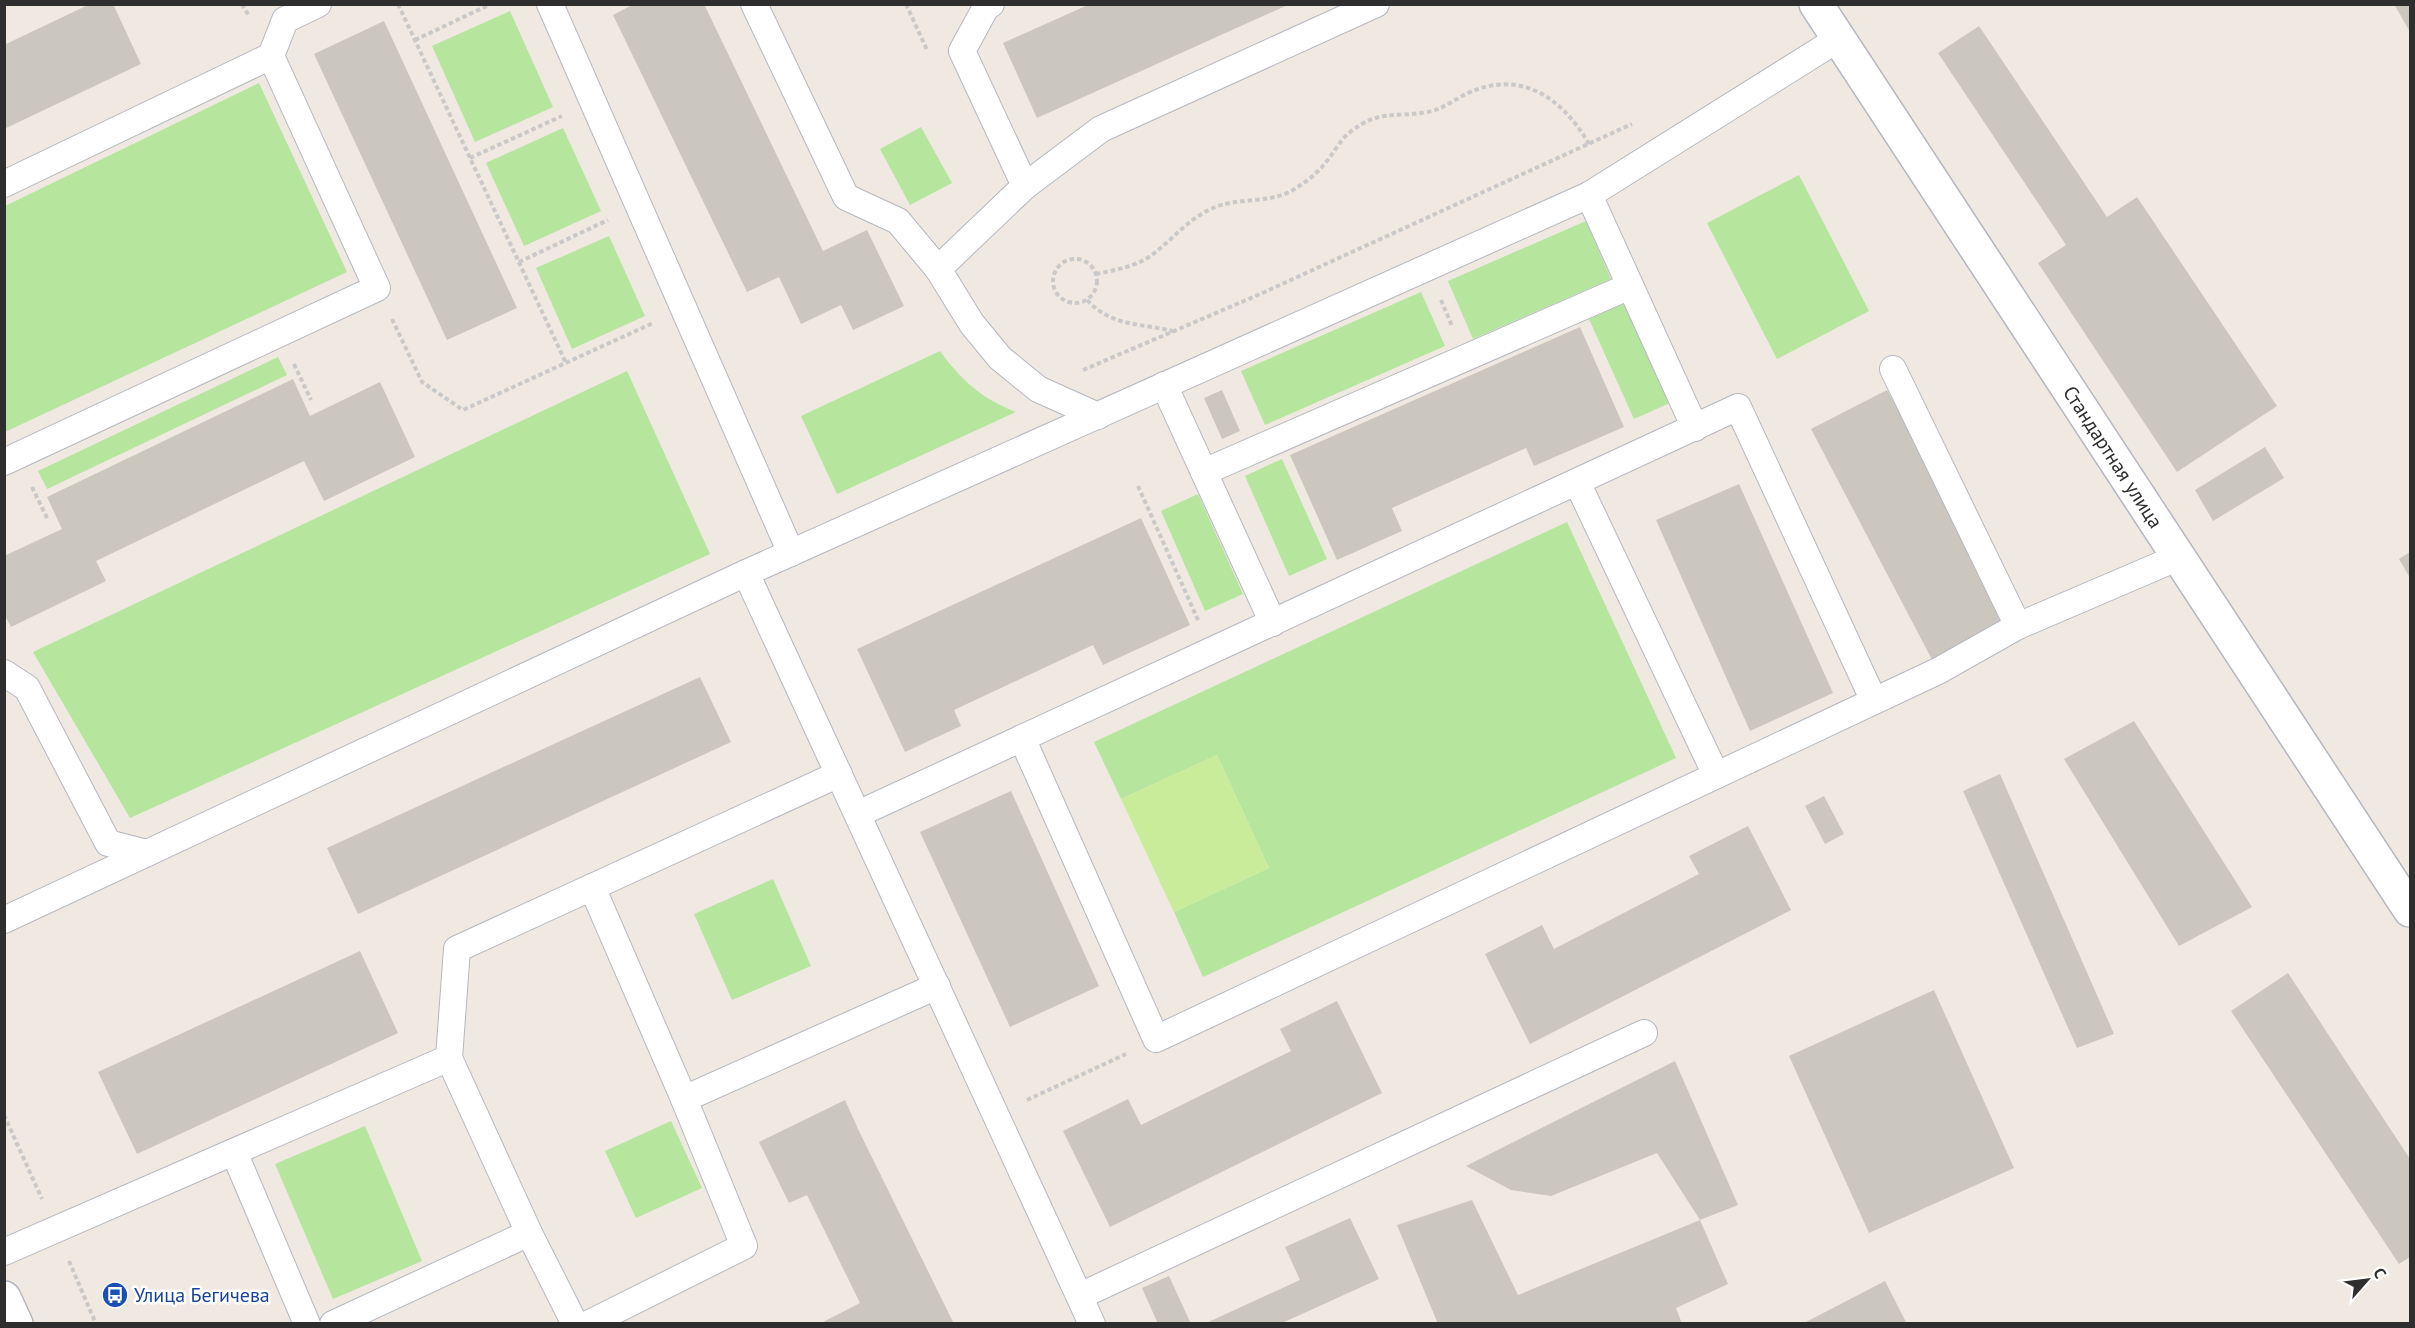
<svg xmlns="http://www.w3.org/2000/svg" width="2415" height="1328" font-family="'PT Sans',sans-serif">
<rect width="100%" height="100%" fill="#efe9e1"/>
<g fill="#b6e59e">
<polygon points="510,11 553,107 475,142 432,46"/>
<polygon points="259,83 347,272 5,432 5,206"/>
<polygon points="921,127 952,183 910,205 880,149"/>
<polygon points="563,128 601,211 524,246 486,163"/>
<polygon points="1799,175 1869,311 1777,359 1707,223"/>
<polygon points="1586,221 1611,279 1473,339 1448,281"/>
<polygon points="609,236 645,316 572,349 536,268"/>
<polygon points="1421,292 1445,346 1265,425 1241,371"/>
<polygon points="1627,302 1672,402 1634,419 1589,319"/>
<path d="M940 351C961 380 982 399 1016 412L837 494 801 416Z"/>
<polygon points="278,357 287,375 47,489 38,471"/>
<polygon points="627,371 710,554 130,818 33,652"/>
<polygon points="1282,459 1327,559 1289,576 1245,476"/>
<polygon points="1198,494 1243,594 1205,611 1161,511"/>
<polygon points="1567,522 1676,758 1203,977 1174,912 1269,868 1217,755 1121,799 1094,742"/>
<polygon points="773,879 811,966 732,1000 694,914"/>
<polygon points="671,1121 702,1188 636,1218 605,1151"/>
<polygon points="365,1126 422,1261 333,1299 275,1164"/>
</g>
<polygon fill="#c9ec9a" points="1217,755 1269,868 1174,912 1121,799"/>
<g fill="#cbc7bf">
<polygon points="90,4 113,4 141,64 4,129 4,45"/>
<polygon points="634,4 704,4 823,251 867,230 904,306 853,330 841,305 801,324 779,277 747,292 613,15"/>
<polygon points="1090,4 1290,4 1037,118 1003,43"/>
<polygon points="2394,4 2410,4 2410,32"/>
<polygon points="384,21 517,308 447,340 314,54"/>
<polygon points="1979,26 2107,217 2137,197 2277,406 2177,472 2038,263 2066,245 1938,53"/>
<polygon points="1580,327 1624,427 1534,466 1526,448 1392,508 1402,531 1337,560 1290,455"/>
<polygon points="293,379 310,416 380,382 415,457 324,501 304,461 96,561 106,581 11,627 4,614 4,556 62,529 47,497"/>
<polygon points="1222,390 1240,431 1222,439 1204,398"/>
<polygon points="1887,390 2018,626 1938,671 1811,429"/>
<polygon points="2265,447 2284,478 2213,521 2195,490"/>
<polygon points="1739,484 1833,693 1750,731 1656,520"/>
<polygon points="1141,518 1190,625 1103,665 1093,645 954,710 961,726 905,752 857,649"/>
<polygon points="2410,552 2410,578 2399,559"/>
<polygon points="700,677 731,742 358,914 327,848"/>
<polygon points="2134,721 2252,907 2179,946 2064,759"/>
<polygon points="2000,774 2114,1034 2077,1048 1963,791"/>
<polygon points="1011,791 1099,986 1010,1027 920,832"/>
<polygon points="1824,796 1844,834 1825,844 1805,806"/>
<polygon points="1748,826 1791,910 1530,1044 1485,954 1542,925 1554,949 1699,874 1689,856"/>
<polygon points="360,951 398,1033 137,1154 98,1072"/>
<polygon points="2288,973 2410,1159 2410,1257 2399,1264 2231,1011"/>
<polygon points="1934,990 2014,1168 1869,1233 1789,1056"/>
<polygon points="1337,1001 1382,1093 1110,1227 1063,1131 1128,1099 1141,1125 1291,1051 1280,1029"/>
<polygon points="1675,1061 1738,1205 1700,1220 1657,1153 1551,1196 1511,1190 1466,1166"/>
<polygon points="845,1100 859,1131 954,1324 819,1324 860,1303 807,1195 789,1203 759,1142"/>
<polygon points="1472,1200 1518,1295 1700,1220 1728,1284 1676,1308 1682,1324 1438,1324 1397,1225"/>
<polygon points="1350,1218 1379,1279 1280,1324 1204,1324 1300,1280 1285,1247"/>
<polygon points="1169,1276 1191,1324 1158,1324 1142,1288"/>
<polygon points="1885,1281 1907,1324 1802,1324"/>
</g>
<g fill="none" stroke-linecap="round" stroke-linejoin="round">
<g stroke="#b4b7c1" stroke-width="28">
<g id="service">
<polyline points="550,4 791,553"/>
<polyline points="754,4 846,197 898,221 938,269 972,324 1000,358 1038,389 1098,416"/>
<polyline points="991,4 986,7 962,51 1025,186"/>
<polyline points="4,184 271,56"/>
<polyline points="1589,195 1695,428"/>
<polyline points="938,269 1025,186 1101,129 1376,4"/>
<polyline points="1893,369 2018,626"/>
<polyline points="1164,385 1273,623"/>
<polyline points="4,462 377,288 271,56 285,20 318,4"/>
<polyline points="1204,472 1630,286"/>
<polyline points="1577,482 1716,775"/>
<polyline points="746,573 1092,1324"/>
<polyline points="4,673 27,688 108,843 147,853"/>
<polyline points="1022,738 1156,1039 1938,671 2018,626 2179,557"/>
<polyline points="858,814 1738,407 1874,701"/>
<polyline points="592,887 684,1099"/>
<polyline points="4,920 746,573 1589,195 1838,39"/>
<polyline points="449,1058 529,1233"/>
<polyline points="234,1152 307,1324"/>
<polyline points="4,1252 449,1058 457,949 839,774"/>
<polyline points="1080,1296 1644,1033"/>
<polyline points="333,1324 529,1233 575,1324"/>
<polyline points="588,1324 744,1246 684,1099 937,986"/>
</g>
</g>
<g stroke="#b4b7c1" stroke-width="36">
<polyline id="minor" points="1816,4 2410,910"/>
</g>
<g stroke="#b4b7c1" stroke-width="36">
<polyline id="secondary" points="4,1298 16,1324"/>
</g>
<g stroke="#c9c9c9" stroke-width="4" stroke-dasharray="4.5 3" stroke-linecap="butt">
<polyline points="242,4 249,16"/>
<polyline points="398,4 566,363"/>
<polyline points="906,4 927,50"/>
<polyline points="415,40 491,4"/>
<polyline points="470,158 562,116"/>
<circle cx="1075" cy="281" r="22"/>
<polyline points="519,262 608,220"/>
<path d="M1096 274C1115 270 1135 267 1152 255 1173 239 1188 219 1213 208 1238 197 1269 204 1293 190 1308 181 1320 171 1330 157 1336 149 1342 138 1350 132 1380 109 1394 118 1427 112 1442 110 1455 99 1468 93 1522 69 1562 98 1589 144"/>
<path d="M1087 300C1112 327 1140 323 1173 331"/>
<polyline points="1441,300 1452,326"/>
<polyline points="392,319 422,382 463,410 653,323"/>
<polyline points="294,364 311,400"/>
<polyline points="1083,370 1258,295 1632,124"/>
<polyline points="1138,486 1198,620"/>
<polyline points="32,487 48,520"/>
<polyline points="1027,1100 1126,1054"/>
<polyline points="4,1115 42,1199"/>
<polyline points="69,1261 96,1324"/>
</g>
<use href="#service" stroke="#fff" stroke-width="26"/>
<use href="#minor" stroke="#fff" stroke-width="33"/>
<use href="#secondary" stroke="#fff" stroke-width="33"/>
</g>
<defs>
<g id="bus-disc" transform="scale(1.35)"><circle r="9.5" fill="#1a4fb4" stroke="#fff"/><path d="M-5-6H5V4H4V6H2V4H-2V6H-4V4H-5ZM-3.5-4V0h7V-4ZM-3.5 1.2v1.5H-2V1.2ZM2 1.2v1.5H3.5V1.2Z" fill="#fff"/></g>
</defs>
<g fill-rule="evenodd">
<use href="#bus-disc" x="115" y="1295"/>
</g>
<g text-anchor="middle" stroke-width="5" stroke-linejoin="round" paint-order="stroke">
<g font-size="20" fill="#2e2e2e" stroke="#fff">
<text transform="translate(2113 457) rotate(57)" y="7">Стандартная улица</text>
</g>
<g font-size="20" fill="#164399" stroke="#fff" text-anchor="start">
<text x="134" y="1302">Улица Бегичева</text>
</g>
</g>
<rect width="2415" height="1328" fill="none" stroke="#2e2e2e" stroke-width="12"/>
<g transform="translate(2367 1280) rotate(62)" stroke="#ffffff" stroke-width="4.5" paint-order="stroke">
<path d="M0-4.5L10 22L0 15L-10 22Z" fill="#2e2e2e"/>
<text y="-9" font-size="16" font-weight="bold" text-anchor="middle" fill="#2e2e2e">С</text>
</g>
</svg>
